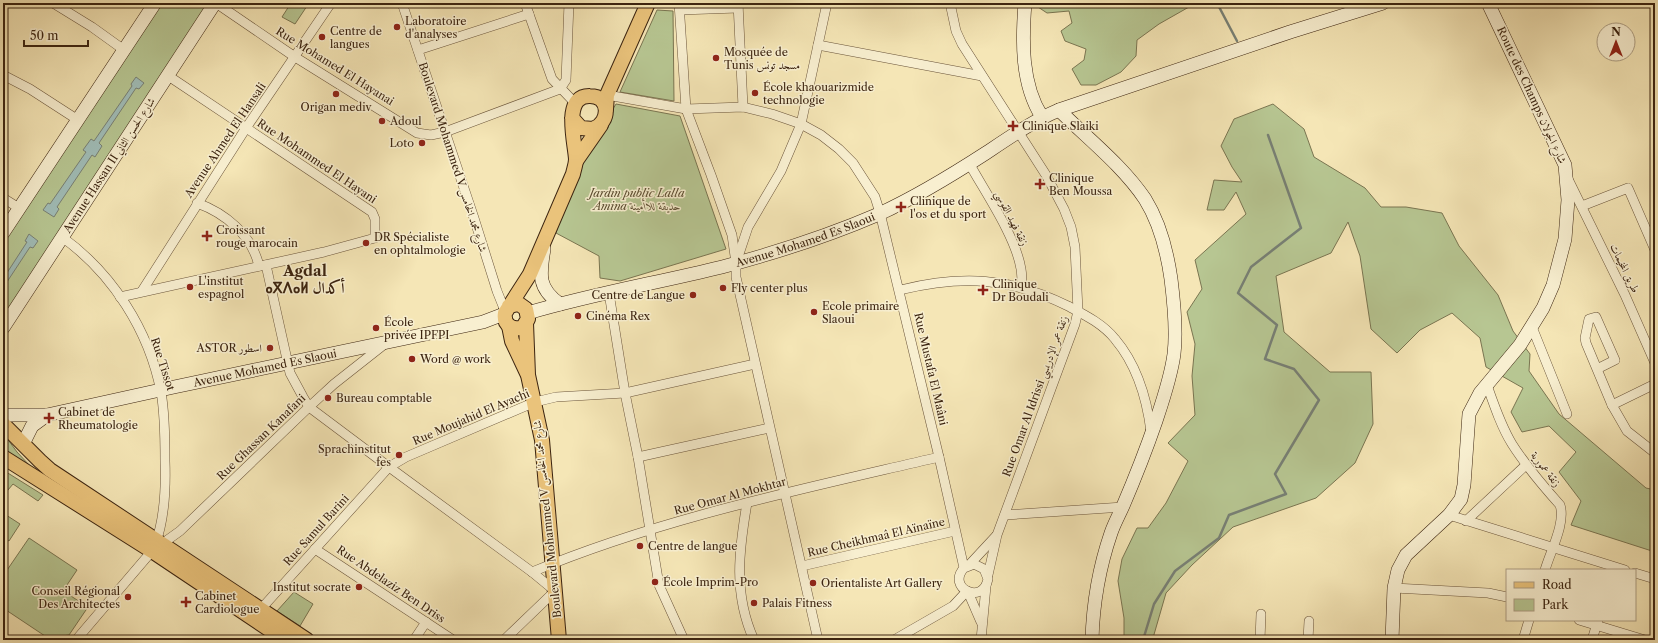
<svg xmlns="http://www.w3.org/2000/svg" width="1658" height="643" font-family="'Libre Caslon Text',Amiri,'Noto Sans Tifinagh',serif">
<rect width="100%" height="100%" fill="#f5e6b6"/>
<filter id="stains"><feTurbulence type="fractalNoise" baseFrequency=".005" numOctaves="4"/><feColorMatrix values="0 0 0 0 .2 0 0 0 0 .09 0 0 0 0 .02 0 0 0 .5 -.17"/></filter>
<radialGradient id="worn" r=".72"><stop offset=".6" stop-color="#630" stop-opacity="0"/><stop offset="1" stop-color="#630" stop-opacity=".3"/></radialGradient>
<g fill="#b7c692" stroke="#7a7551">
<polygon points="155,3 212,3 3,319 3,241 87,106"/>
<polygon points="291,3 309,3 295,24 282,17"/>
<polygon points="1032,3 1196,3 1159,24 1137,40 1136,56 1121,72 1096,85 1081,85 1072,69 1084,60 1086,49 1065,41 1061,31 1072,23 1069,11 1047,13"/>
<polygon points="657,10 673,11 674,101 620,92"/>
<polygon points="616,104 680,116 726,249 620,281 600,278 599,256 556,233 573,174"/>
<polygon points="1273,104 1304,129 1314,157 1365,188 1381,207 1406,207 1442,213 1459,246 1498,295 1513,331 1530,354 1529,371 1559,414 1646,488 1655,490 1655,552 1571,525 1581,501 1559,472 1576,452 1549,426 1522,432 1511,412 1523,388 1486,367 1480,338 1452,313 1420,330 1397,353 1371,329 1360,256 1348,222 1331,253 1276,276 1284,332 1330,372 1371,372 1373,424 1355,463 1316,498 1233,527 1192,565 1166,593 1153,638 1154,640 1124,640 1124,618 1118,581 1122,559 1137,528 1148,528 1166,503 1188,461 1168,443 1195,415 1192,376 1195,344 1187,312 1202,289 1195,260 1246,214 1236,192 1224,210 1207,210 1214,180 1242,182 1232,167 1221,146 1234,119"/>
<polygon points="3,433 17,452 30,466 3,452"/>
<polygon points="3,470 43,495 38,501 13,484 3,496"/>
<polygon points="3,513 20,524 9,541 3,537"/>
<polygon points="29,538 77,570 63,591 88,607 69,635 48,638 3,608 3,576"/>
<polygon points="294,592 313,604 300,626 277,611"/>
</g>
<g fill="#a0bdb8" stroke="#788075">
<polygon points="136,77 144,83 139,89 136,88 99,143 102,146 95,157 92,155 57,207 59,209 54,217 43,210 48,203 50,204 86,152 83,150 91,139 94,141 132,86 131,84"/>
<polygon points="29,234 38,241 33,248 30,247 3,288 3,279 27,242 25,241"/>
</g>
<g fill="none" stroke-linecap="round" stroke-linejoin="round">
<g stroke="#788075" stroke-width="2.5">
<polyline points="1217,3 1237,41"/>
<polyline points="1143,640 1154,604 1175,571 1219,538 1229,515 1286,494 1275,474 1319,400 1294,369 1265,359 1277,325 1238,293 1251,267 1301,228 1268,135"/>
</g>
<g stroke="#6a543a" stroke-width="10">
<g id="street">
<polyline points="53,3 92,27 124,50"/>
<polyline points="216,3 295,57 417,133 431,135 445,132 560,89 566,80 569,3"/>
<polyline points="402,3 474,218 497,291 505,311"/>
<polyline points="525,3 552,79 575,103"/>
<polyline points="679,3 686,109 711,175 732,235 736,263 736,277 818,640"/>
<polyline points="738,3 743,107"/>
<polyline points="950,3 956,31 962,44 1046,175 1064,209 1071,227 1075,247 1078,311 1075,324 997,535 988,575"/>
<polyline points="680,10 738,8"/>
<polyline points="818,45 982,76"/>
<polyline points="418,50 529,14"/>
<polyline points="3,75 30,89 78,120"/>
<path d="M607 95 686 109 743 107 772 114 801 124 821 135 839 149 853 163 875 197 880 213 939 457 964 568C946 588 983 606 988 579L984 569 974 564 964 568"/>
<path d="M969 163C985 192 1016 237 1021 269 1022 275 1022 281 1022 287"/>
<polyline points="1568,179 1625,295 1655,363"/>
<polyline points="3,198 19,208"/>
<path d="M197 203C225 213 252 235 259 266"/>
<polyline points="1582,206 1628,188 1655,250"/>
<path d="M62 237C112 273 149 330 161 392 165 414 165 438 165 461 166 489 165 518 155 545"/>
<polyline points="737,260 748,227 781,171 801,124 827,3"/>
<polyline points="266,265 290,373 303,397 309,407 389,467 532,572 555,591 504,640"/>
<path d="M900 290C962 275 1010 277 1068 306 1085 315 1103 324 1115 339 1137 365 1147 399 1151 432"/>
<polyline points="142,291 246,128 331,3"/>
<polyline points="609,293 625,393 638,457 659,585 684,640"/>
<polyline points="120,297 324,252 375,238 375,219 372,212 167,75"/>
<polyline points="1532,327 1567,414"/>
<polyline points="1597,369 1615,360 1596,317 1589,319 1585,338 1586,343 1612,405 1627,431 1655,453"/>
<path d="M1487 385C1494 405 1501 426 1512 444 1526 466 1543 486 1560 505 1566 523 1550 552 1545 570"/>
<polyline points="1612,405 1655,384"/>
<polyline points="638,457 769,428"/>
<path d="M747 503C739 550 733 594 754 640"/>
<polyline points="1005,515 1123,507"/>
<polyline points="1449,515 1625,570"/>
<polyline points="1466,521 1526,465"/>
<polyline points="315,549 453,640"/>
<polyline points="970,564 996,536"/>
<polyline points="802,566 955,531"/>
<path d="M532 572C661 518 803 489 939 457"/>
<polyline points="1635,573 1655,579"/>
<polyline points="1394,588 1488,593 1507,597"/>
<polyline points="968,592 981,622"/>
<polyline points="261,609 389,467 406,457 535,402 556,397 625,393 755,364"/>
<polyline points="1579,620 1645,640"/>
<polyline points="76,640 152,551 180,531 309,407 334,384 386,343"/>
<polyline points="414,640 426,622"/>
<polyline points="894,640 953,606 967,591"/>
<polyline points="981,640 986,586"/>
<polyline points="1260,640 1261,614"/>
<polyline points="1308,640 1309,621"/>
<polyline points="1523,640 1529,620"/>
<polyline points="1592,640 1598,620"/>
</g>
</g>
<g stroke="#3c2410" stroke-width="14">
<g id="secondary">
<path d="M1025 3C1022 41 1021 84 1042 117"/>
<path d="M1059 110C1088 139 1122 165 1145 199 1160 223 1167 251 1171 279 1174 303 1177 330 1174 354 1171 377 1163 400 1156 421 1146 450 1135 478 1123 506 1119 515 1114 524 1111 533 1099 568 1093 603 1092 640"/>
<polyline points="3,233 155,3"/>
<path d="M544 249C540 274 537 288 560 304"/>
<path id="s1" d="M528 313C592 294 657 283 722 267 775 253 828 236 879 214 916 197 952 175 986 153 1010 137 1033 121 1059 110L1290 32 1383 3"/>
<polyline points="3,328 215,3"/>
<path id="s2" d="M3 415H47L174 387 483 322 504 314"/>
<polyline points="23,444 32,426 47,415"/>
<polyline points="1392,640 1394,588 1398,570 1406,555 1449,515 1461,499 1464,485 1469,414 1480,393 1520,345 1543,308 1553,285 1565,239 1568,200 1565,165 1488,3"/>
</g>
</g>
<g stroke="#3c2410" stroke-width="16">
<g id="primary">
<polyline points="606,109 607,95 648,3"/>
<polyline points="576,161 601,125"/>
<path d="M509 306 519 304 526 309 528 319 523 327C513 331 503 325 505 313L530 274 573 174C574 169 576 164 576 159 575 142 562 95 590 96 610 96 611 122 593 129L581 128 572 118"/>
<polyline points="526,323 528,375 542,440 559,640"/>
<polyline points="509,326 512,341 527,373"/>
<polyline points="3,424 40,461 50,470 307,640"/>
<polyline points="3,457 152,551 285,640"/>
</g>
</g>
<use href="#street" stroke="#f8efd0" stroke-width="9"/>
<use href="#secondary" stroke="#f8efd0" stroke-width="13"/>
<use href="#primary" stroke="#eac37b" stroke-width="14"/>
</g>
<g fill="#8f2418" stroke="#f8efd0" stroke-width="1.5">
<circle cx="397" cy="27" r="4"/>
<circle cx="322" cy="37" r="4"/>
<circle cx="716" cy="58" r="4"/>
<circle cx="755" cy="93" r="4"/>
<circle cx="336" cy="94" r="4"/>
<circle cx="382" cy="121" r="4"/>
<path d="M1011 120h4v4h4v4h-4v4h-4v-4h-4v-4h4z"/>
<circle cx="422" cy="143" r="4"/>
<path d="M1038 178h4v4h4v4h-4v4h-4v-4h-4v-4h4z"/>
<path d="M899 201h4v4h4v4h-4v4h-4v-4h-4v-4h4z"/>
<path d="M205 230h4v4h4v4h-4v4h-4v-4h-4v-4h4z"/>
<circle cx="366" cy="243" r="4"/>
<circle cx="190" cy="287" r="4"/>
<circle cx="723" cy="288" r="4"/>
<path d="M981 284h4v4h4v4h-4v4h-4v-4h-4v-4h4z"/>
<circle cx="693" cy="295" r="4"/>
<circle cx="814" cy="312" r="4"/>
<circle cx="578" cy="316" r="4"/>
<circle cx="376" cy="328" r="4"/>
<circle cx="270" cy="348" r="4"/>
<circle cx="412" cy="359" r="4"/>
<circle cx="328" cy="398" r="4"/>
<path d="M47 412h4v4h4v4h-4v4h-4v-4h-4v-4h4z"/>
<circle cx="399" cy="455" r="4"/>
<circle cx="640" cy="546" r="4"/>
<circle cx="655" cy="582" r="4"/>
<circle cx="813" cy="583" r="4"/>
<circle cx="359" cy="587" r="4"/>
<circle cx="128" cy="597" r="4"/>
<path d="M184 596h4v4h4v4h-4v4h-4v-4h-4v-4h4z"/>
<circle cx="754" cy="603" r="4"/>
</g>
<g text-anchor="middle" stroke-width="3" stroke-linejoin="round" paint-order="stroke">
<g font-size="11" fill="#3c2410" stroke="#f8efd0" text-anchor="start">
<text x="405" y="25">Laboratoire<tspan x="405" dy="13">d'analyses</tspan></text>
<text x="330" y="35">Centre de<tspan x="330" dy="13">langues</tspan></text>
<text x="724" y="56">Mosquée de<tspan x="724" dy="13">Tunis مسجد تونس</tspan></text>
<text x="763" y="91">École khaouarizmide<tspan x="763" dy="13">technologie</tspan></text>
<text x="336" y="111" text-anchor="middle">Origan mediv</text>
<text x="390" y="125">Adoul</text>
<text x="1022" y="130">Clinique Slaiki</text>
<text x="414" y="147" text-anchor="end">Loto</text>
<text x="1049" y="182">Clinique<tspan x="1049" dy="13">Ben Moussa</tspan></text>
<text x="910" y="205">Clinique de<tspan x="910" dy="13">l'os et du sport</tspan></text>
<text x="216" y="234">Croissant<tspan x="216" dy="13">rouge marocain</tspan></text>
<text x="374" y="241">DR Spécialiste<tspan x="374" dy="13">en ophtalmologie</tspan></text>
<text x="198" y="285">L'institut<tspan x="198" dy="13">espagnol</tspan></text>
<text x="992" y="288">Clinique<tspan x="992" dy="13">Dr Boudali</tspan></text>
<text x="731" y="292">Fly center plus</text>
<text x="685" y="299" text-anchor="end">Centre de Langue</text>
<text x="822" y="310">Ecole primaire<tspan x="822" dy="13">Slaoui</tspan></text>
<text x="586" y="320">Cinéma Rex</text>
<text x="384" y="326">École<tspan x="384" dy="13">privée IPFPI</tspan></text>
<text x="262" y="352" text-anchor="end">ASTOR اسطور</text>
<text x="420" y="363">Word @ work</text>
<text x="336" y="402">Bureau comptable</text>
<text x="58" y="416">Cabinet de<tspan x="58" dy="13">Rheumatologie</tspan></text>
<text x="391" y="453" text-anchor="end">Sprachinstitut<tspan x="391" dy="13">fes</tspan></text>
<text x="648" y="550">Centre de langue</text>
<text x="663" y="586">École Imprim-Pro</text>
<text x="821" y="587">Orientaliste Art Gallery</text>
<text x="351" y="591" text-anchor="end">Institut socrate</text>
<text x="120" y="595" text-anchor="end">Conseil Régional<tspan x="120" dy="13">Des Architectes</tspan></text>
<text x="195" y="600">Cabinet<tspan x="195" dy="13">Cardiologue</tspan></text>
<text x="762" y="607">Palais Fitness</text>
</g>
<g font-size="11" fill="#3c2410" stroke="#f8efd0">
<text transform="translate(335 66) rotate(32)" y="4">Rue Mohamed El Hayanai</text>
<text transform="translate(1532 95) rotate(65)" y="4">Route des Champs شارع الجولان</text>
<text transform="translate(225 140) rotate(-56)" y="4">Avenue Ahmed El Hansali</text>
<text transform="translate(453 157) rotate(72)" y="4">Boulevard Mohammed V شارع محمد الخامس</text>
<text transform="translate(317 161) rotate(34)" y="4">Rue Mohammed El Hayani</text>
<text transform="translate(109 165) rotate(-57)" y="4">Avenue Hassan II شارع الحسن الثاني</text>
<text transform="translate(1012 218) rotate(63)" y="4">زنقة فهيد القوسي</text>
<text dy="4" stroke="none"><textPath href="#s1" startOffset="287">Avenue Mohamed Es Slaoui</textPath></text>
<text transform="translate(1625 268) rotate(64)" y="4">طريق المخيمات</text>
<text transform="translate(163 364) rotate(72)" y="4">Rue Tissot</text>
<text dy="4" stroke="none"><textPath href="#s2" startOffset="267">Avenue Mohamed Es Slaoui</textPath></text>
<text transform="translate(931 369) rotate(77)" y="4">Rue Mustafa El Maâni</text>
<text transform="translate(1035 396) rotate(-70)" y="4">Rue Omar Al Idrissi زنقة عمر الإدريسي</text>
<text transform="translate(471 417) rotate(-23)" y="4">Rue Moujahid El Ayachi</text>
<text transform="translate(261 437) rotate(-44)" y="4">Rue Ghassan Kanafani</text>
<text transform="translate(1546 469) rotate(52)" y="4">زنقة عمورية</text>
<text transform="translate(730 496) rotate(-15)" y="4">Rue Omar Al Mokhtar</text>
<text transform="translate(547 519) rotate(-96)" y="4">Boulevard Mohammed V شارع محمد الخامس</text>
<text transform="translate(316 530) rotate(-48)" y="4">Rue Samul Barini</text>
<text transform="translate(876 537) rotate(-13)" y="4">Rue Cheikhmaâ El Aïnaïne</text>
<text transform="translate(391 584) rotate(34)" y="4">Rue Abdelaziz Ben Driss</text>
</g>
<g font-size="11" font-style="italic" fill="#5b4c30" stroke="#f8efd0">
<text x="637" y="197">Jardin public Lalla<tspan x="637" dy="13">Amina حديقة للاأمينة</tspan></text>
</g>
<g font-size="15" font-weight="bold" fill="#3c2410" stroke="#f8efd0">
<text x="305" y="276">Agdal<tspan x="305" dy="17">ⴰⴳⴷⴰⵍ أكدال</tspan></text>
</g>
</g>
<rect width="1658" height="643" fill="none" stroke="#f5e6b6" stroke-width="16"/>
<rect x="4" y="4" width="1650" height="635" fill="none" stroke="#3c2410" stroke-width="2"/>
<rect x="8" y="8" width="1642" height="627" fill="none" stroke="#3c2410"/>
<rect x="1506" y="569" width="130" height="52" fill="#f8efd0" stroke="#ad9e83"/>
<rect x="1514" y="582" width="20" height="6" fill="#eac37b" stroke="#ad9e83"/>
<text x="1542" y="589" font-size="12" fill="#3c2410">Road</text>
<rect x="1514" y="599" width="20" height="12" fill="#b7c692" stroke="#ad9e83"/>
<text x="1542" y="609" font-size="12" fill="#3c2410">Park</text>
<g transform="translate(1616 42)"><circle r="19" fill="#f8efd0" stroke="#ad9e83"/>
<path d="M0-3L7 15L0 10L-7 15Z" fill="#8f2418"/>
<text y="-6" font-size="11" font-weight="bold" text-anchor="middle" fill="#3c2410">N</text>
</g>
<path d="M24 40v6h64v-6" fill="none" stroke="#3c2410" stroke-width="2"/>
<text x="30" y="40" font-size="12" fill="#3c2410" stroke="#f8efd0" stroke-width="3" paint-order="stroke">50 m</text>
<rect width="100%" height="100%" filter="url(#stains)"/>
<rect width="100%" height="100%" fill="url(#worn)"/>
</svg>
